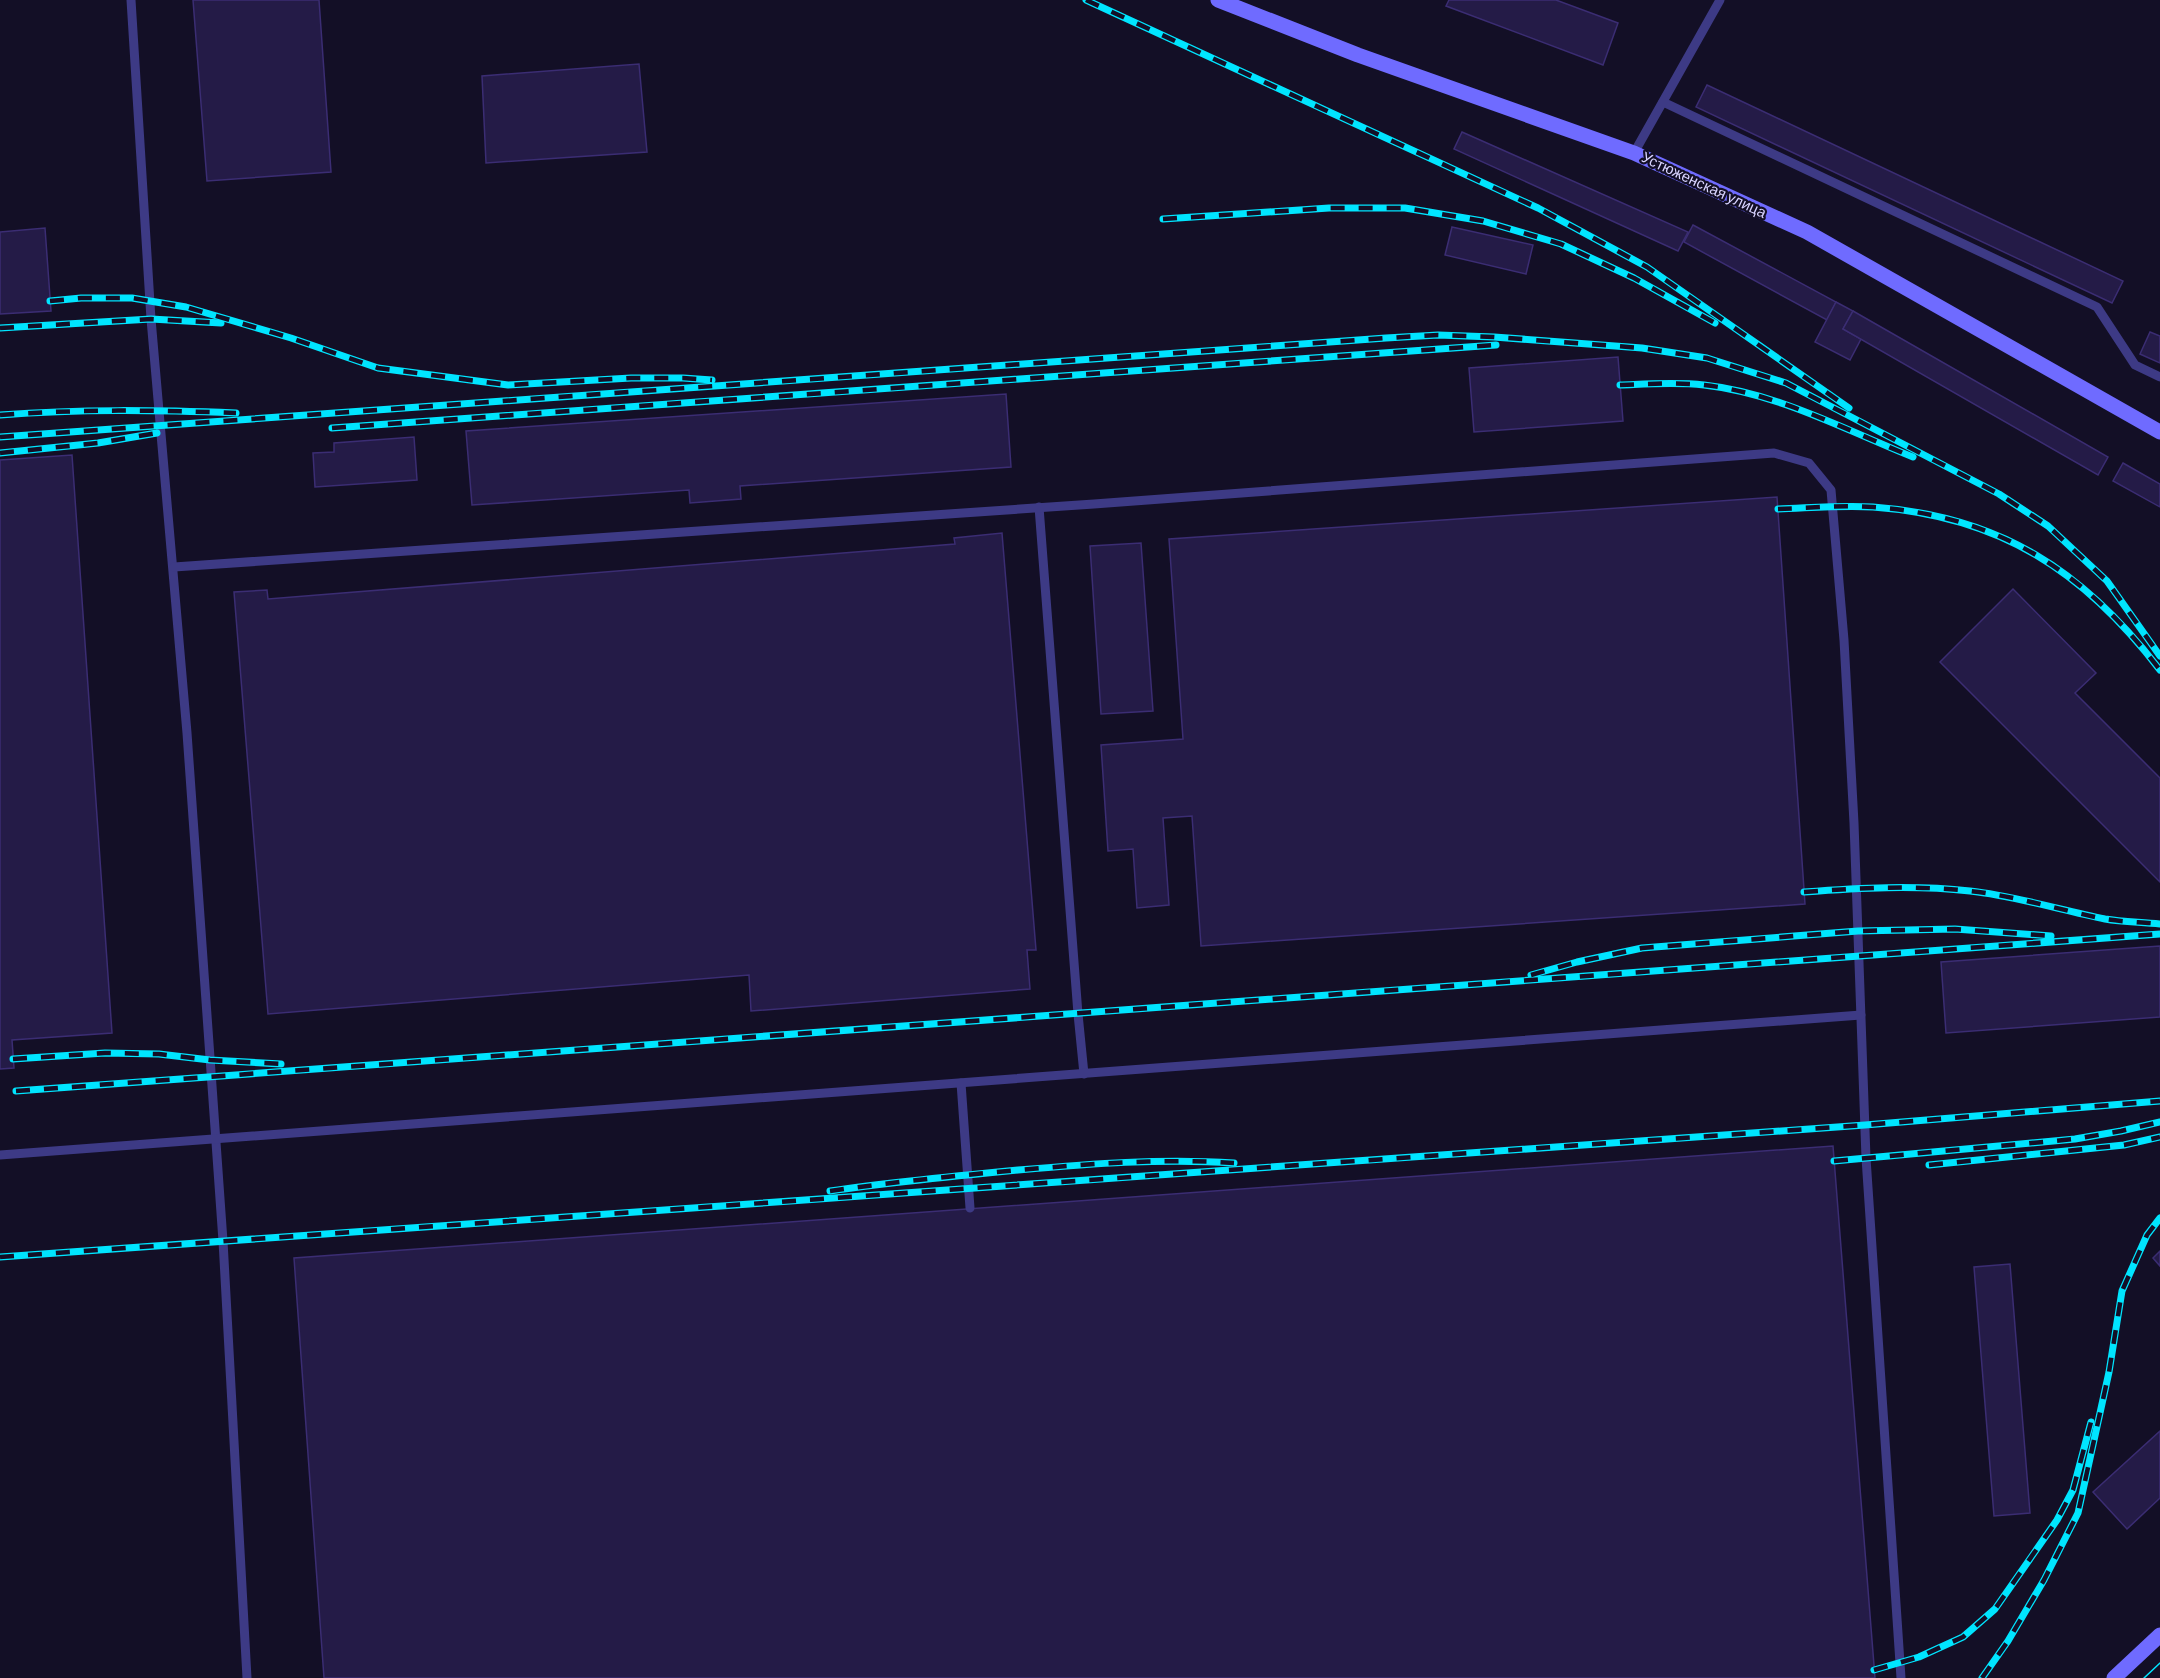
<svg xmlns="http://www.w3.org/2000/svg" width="2160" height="1678" font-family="Barlow,sans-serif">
<rect width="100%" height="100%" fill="#130f26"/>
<g fill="#241b47" stroke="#3b2d73" stroke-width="1.5">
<polygon points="193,0 319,0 331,172 207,181"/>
<polygon points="1449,0 1556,0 1618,23 1603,65 1446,6"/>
<polygon points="639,64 647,152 486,163 482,76"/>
<polygon points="1707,85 2123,281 2112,303 1696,107"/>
<polygon points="1462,132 1688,232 1678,251 1454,149"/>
<polygon points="1693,225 1836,302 1827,320 1684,242"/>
<polygon points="1452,227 1533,245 1526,274 1445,255"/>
<polygon points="45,228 51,311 0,314 0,232"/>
<polygon points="1836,302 1853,311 1843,329 1861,339 1850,360 1815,342"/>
<polygon points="1853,311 2108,457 2098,475 1843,329"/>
<polygon points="2150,332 2160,336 2160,363 2140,354"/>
<polygon points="1618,357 1623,421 1474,432 1469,368"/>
<polygon points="1006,394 1011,467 740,486 741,499 690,503 689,490 472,505 466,431"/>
<polygon points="414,437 417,480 315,487 313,453 334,452 334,443"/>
<polygon points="72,455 112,1033 12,1040 14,1068 0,1069 0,460"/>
<polygon points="2123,463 2160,484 2160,507 2113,481"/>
<polygon points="1777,497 1805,904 1201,946 1192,816 1163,818 1169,905 1137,908 1133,849 1108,851 1101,745 1183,739 1169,539"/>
<polygon points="1002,533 1036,950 1027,950 1030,989 751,1011 749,975 268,1014 234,592 267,590 268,599 955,544 954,538"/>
<polygon points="1141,543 1153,711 1101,714 1090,546"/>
<polygon points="2013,589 2096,673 2075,693 2160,778 2160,882 1940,662"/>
<polygon points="2160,946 2160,1017 1946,1033 1941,962"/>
<polygon points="1833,1146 1875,1678 324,1678 294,1258"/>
<polygon points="2160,1251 2160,1266 2153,1258"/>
<polygon points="2010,1264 2030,1513 1994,1516 1974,1267"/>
<polygon points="2160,1431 2160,1498 2127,1529 2093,1492"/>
</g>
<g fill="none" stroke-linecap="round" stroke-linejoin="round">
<g stroke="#3d3a85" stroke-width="9">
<polyline points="131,0 151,319 187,733 223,1241 247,1678"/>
<polyline points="1663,102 2097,307 2135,365 2160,377"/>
<polyline points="1634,153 1720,0"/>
<polyline points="1039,507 1078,1014 1084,1074"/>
<polyline points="174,567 1094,504 1774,453 1809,463 1831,490 1844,640 1854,823 1866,1158 1901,1678"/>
<polyline points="961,1083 970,1208"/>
<polyline points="0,1155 1861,1015"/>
</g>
<g stroke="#6f6bff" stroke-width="15">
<polyline points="1218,0 1358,55 1634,153 1807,232 2160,432"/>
<polyline points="2114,1678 2160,1635"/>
</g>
<polyline stroke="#00e5ff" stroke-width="1.5" points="2144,1678 2160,1663"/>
<g stroke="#00e5ff" stroke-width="7">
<g id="rail">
<polyline points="1086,0 1538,208 1647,267 1849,408"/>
<polyline points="1163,219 1329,208 1405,208 1483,221 1561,244 1634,278 1715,323"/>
<polyline points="50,301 81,298 132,298 186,307 291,338 378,368 508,385 631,378 683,378 712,380"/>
<polyline points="0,328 151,319 221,323"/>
<path d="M1620 385C1648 384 1676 382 1704 385 1777 393 1846 430 1913 457"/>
<path d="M0 415C81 409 155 410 236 413"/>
<polyline points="332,428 1496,345"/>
<polyline points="0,437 1386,338 1438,335 1494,337 1642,348 1707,358 1786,383 1999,494 2048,526 2107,581 2160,656"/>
<polyline points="0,453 98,443 157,433"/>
<path d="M1778 509C1809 508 1842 505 1873 507 2000 516 2084 571 2160 670"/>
<path d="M1804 892C1859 888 1914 885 1970 891 2016 896 2060 910 2105 919 2123 922 2142 922 2160 924"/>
<polyline points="1531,975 1577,962 1642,948 1858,931 1955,929 2051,936"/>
<polyline points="13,1059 105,1053 159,1054 210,1060 281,1064"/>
<polyline points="16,1091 2160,934"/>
<polyline points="1834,1161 2075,1139 2121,1131 2160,1122"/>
<polyline points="1929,1165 2124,1145 2160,1137"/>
<path d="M830 1191C892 1182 955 1176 1018 1170 1089 1164 1162 1158 1234 1163"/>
<polyline points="0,1257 1865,1125 2160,1101"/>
<polyline points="1874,1670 1919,1657 1963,1637 1995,1609 2057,1520 2073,1490 2091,1422"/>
<polyline points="1982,1678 2008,1641 2044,1580 2078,1513 2109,1372 2122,1291 2147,1235 2160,1218"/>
</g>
</g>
<use href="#rail" stroke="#130f26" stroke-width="4.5" stroke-dasharray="14" stroke-linecap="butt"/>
</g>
<g text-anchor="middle" stroke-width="4.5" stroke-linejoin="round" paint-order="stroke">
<g font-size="15" fill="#d9d4ff" stroke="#130f26">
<text transform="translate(1704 185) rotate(25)" y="5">Устюженская улица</text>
</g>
</g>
</svg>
